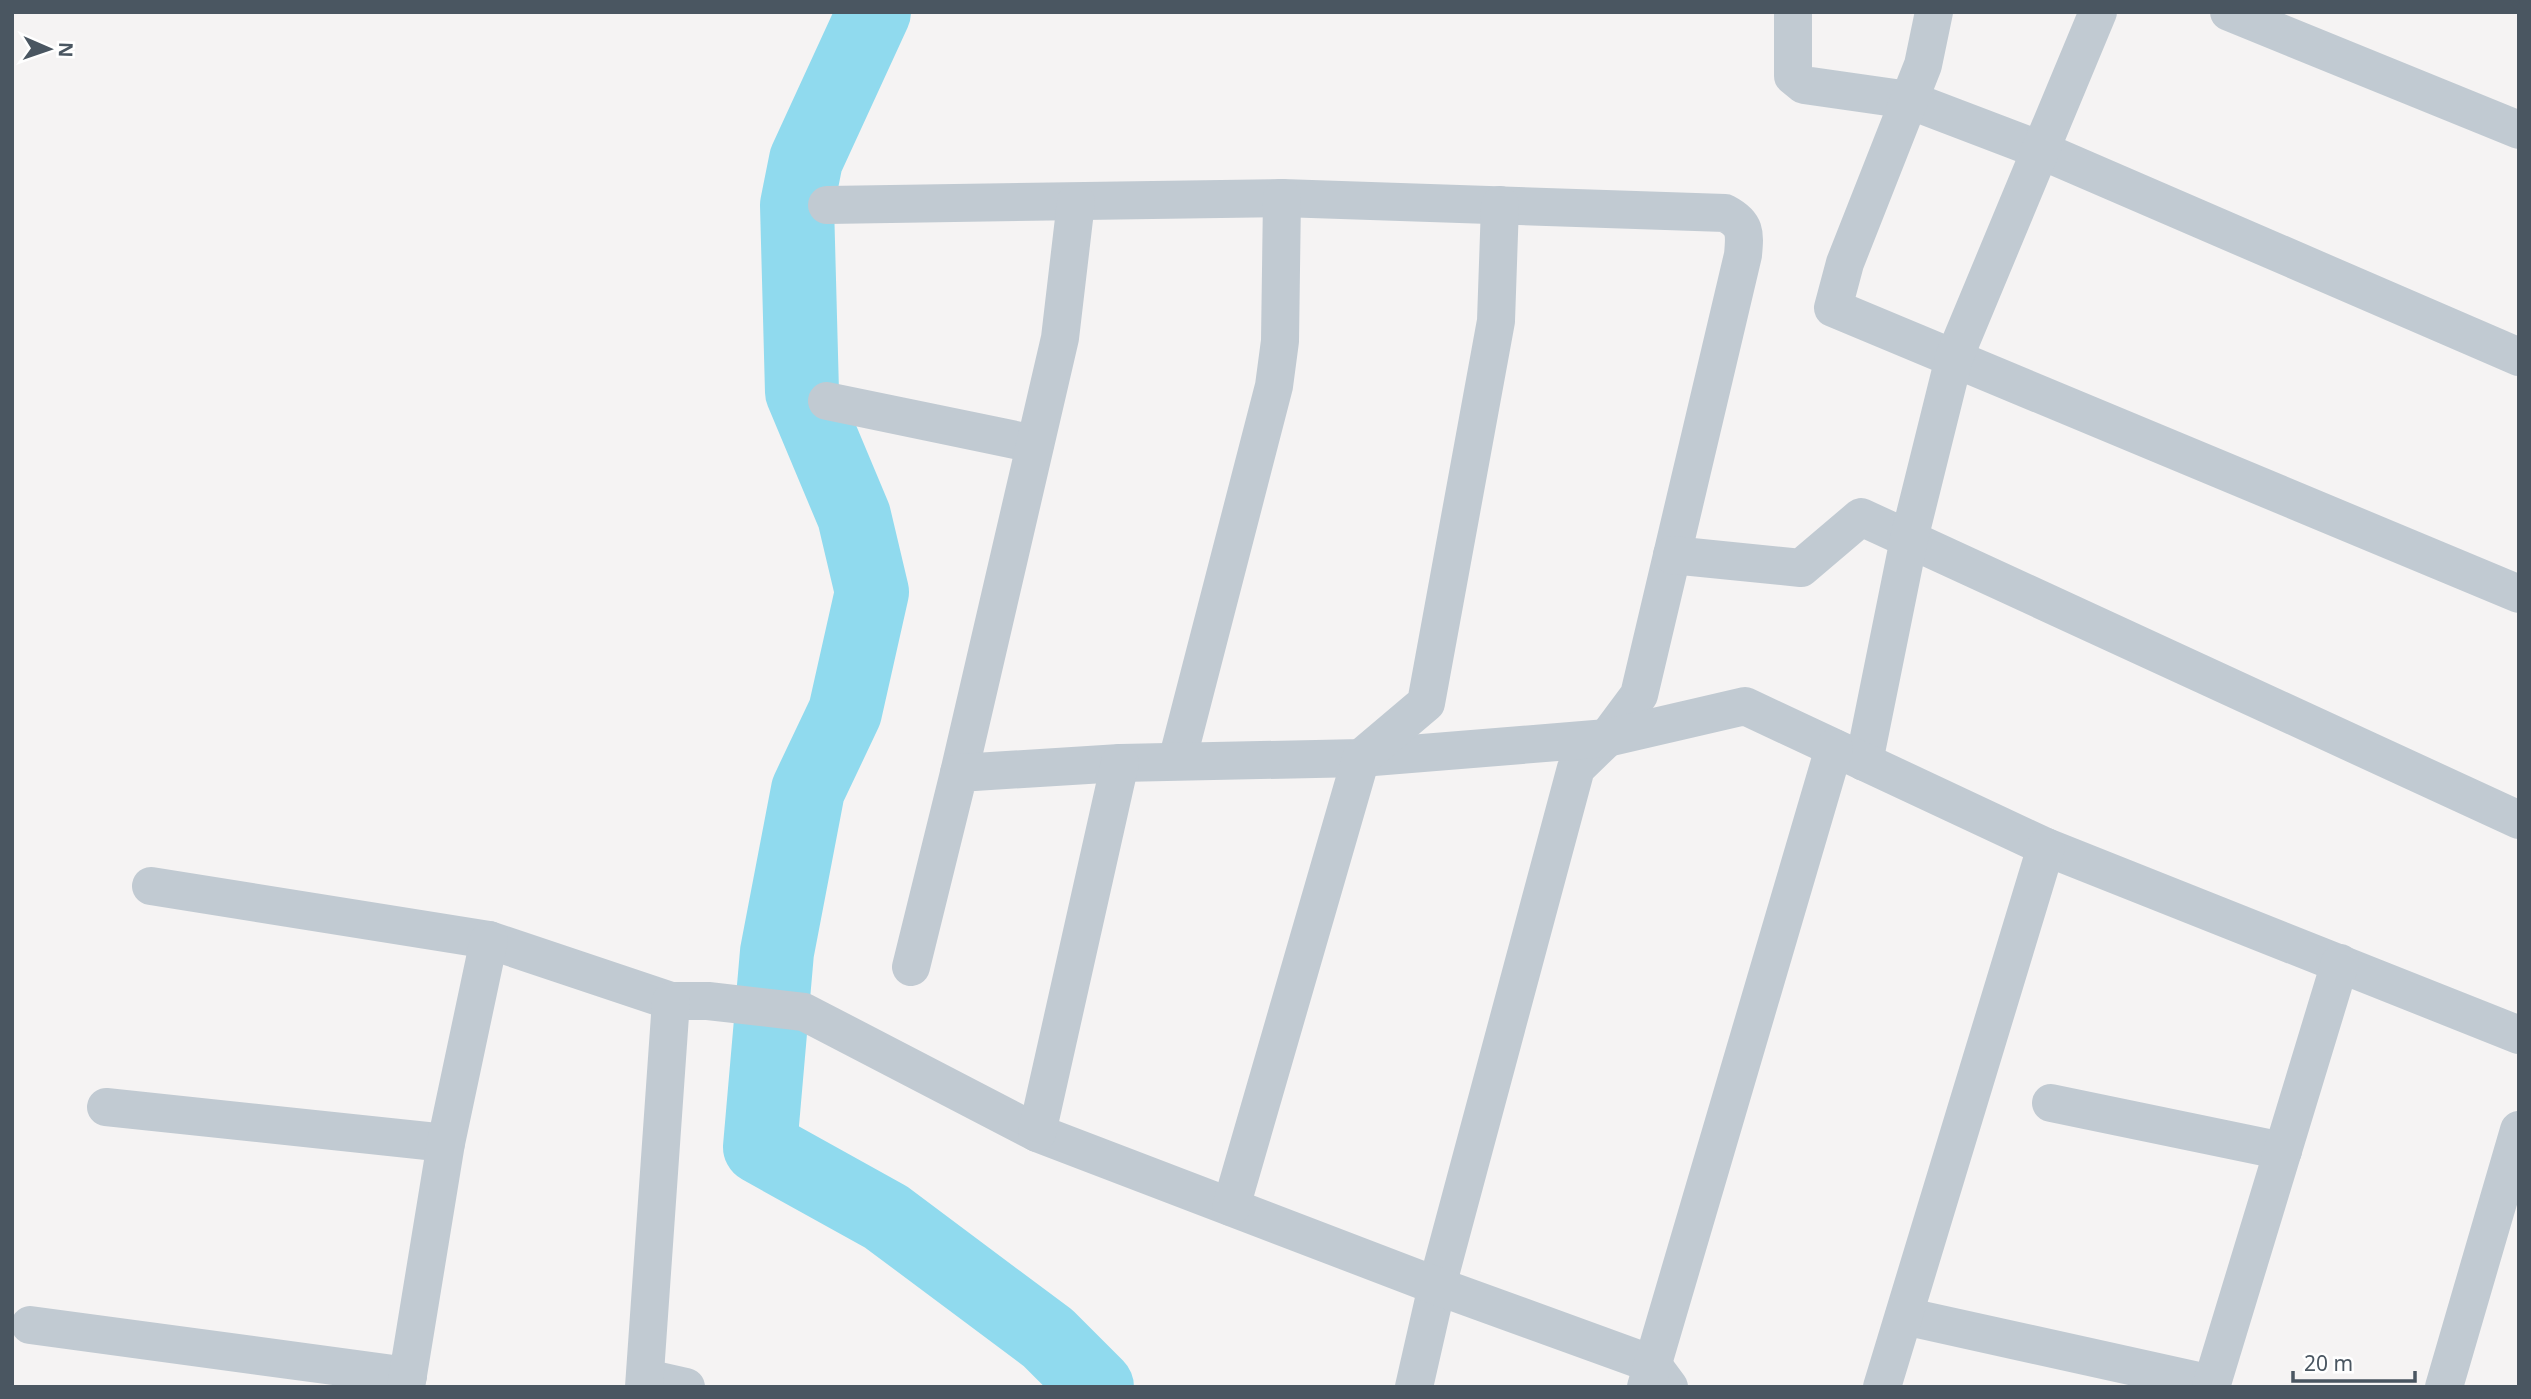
<svg xmlns="http://www.w3.org/2000/svg" width="2531" height="1399" font-family="'Noto Sans',sans-serif">
<rect width="100%" height="100%" fill="#f5f3f3"/>
<g fill="none" stroke-linecap="round" stroke-linejoin="round">
<polyline stroke="#90daee" stroke-width="74" points="874,12 806,160 797,205 802,392 854,516 872,592 845,712 808,790 777,952 760,1147 886,1217 1048,1338 1097,1387"/>
<g stroke="#c1cad2" stroke-width="38">
<polyline points="1793,12 1793,76 1804,85 1909,100 2040,150 2519,357"/>
<polyline points="1934,12 1923,65 1845,263 1833,308 2519,594"/>
<polyline points="2229,12 2519,130"/>
<path d="M827 205 1282 198 1725 213C1746 224 1745 233 1743 255L1639 695 1607 738 1576 768 1437 1286 1414 1387"/>
<polyline points="827,401 1035,444"/>
<polyline points="1672,555 1801,568 1861,517 2519,820"/>
<polyline points="1177,761 1274,386 1280,341 1282,198"/>
<polyline points="1864,762 1909,539 1954,358 2098,12"/>
<polyline points="959,773 1060,338 1076,202"/>
<polyline points="151,886 489,940 671,1001 708,1001 804,1012 1037,1133 1437,1286 1652,1364 1669,1387"/>
<polyline points="911,967 959,773 1120,763 1361,758 1607,738 1745,706 2046,847 2519,1035"/>
<polyline points="2051,1103 2283,1151"/>
<polyline points="106,1107 446,1143"/>
<polyline points="1037,1133 1120,763"/>
<polyline points="1231,1207 1361,758 1426,703 1496,321 1500,205"/>
<polyline points="1904,1316 2212,1384"/>
<polyline points="30,1325 408,1376"/>
<polyline points="646,1378 686,1387"/>
<polyline points="406,1387 446,1143 489,940"/>
<polyline points="644,1387 671,1001"/>
<polyline points="1646,1387 1834,748"/>
<polyline points="1882,1387 2046,847"/>
<polyline points="2211,1387 2340,963"/>
<polyline points="2444,1387 2519,1130"/>
</g>
</g>
<rect width="2531" height="1399" fill="none" stroke="#4a5661" stroke-width="28"/>
<g transform="translate(49 49) rotate(92)" stroke="#ffffff" stroke-width="5" paint-order="stroke">
<path d="M0-5L12 26L0 18L-12 26Z" fill="#4a5661"/>
<text y="-10" font-size="19" font-weight="bold" text-anchor="middle" fill="#4a5661">N</text>
</g>
<path d="M2293 1371v10h122v-10" fill="none" stroke="#4a5661" stroke-width="3.5"/>
<text x="2304" y="1371" font-size="21" fill="#4a5661" stroke="#ffffff" stroke-width="5" paint-order="stroke">20 m</text>
</svg>
